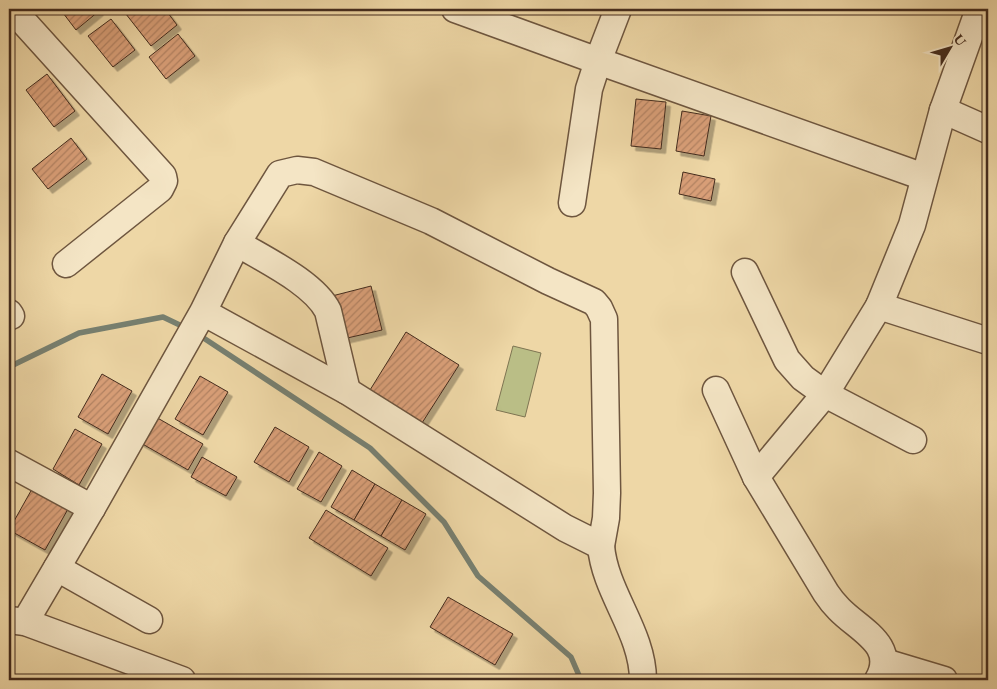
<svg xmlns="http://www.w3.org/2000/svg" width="997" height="689" font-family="'EB Garamond',serif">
<defs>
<pattern id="building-hatch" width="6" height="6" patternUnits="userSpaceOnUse" patternTransform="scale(1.25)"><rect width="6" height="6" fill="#d99f78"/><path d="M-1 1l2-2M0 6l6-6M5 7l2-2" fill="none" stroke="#b28262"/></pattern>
<filter id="shadow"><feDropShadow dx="4.5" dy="4.5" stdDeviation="0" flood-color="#0004"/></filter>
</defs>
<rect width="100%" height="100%" fill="#eed7a6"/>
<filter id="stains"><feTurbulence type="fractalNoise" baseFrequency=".004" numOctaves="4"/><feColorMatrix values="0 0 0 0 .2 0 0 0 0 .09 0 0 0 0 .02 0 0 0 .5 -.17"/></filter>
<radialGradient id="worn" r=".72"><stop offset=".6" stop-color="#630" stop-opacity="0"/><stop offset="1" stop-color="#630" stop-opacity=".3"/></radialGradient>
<polygon fill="#babe86" stroke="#7e7452" points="513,346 541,353 525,417 496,410"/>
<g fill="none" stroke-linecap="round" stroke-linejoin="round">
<g stroke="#778071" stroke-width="5.5">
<polyline points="199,335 370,448 444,522 478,576 571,657 581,680"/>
<polyline points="9,367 79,333 163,317 186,328"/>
</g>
</g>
<g fill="url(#building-hatch)" stroke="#432b1d" filter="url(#shadow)">
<polygon points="60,9 98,9 99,11 76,30"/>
<polygon points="122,9 165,9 177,25 151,46"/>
<polygon points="111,19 135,50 113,67 88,36"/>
<polygon points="178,34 195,56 166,79 149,57"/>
<polygon points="47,74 75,111 54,127 26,90"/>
<polygon points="636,99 666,102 661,149 631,146"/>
<polygon points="682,111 711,116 704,156 676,151"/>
<polygon points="71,138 87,159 48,189 32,169"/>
<polygon points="683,172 715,179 711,201 679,194"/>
<polygon points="371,286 382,330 343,339 332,296"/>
<polygon points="406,332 459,365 422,423 370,390"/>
<polygon points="102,374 132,391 108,434 78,417"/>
<polygon points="200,376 228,392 203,435 175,419"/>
<polygon points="154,416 203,444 188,470 139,442"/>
<polygon points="275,427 309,447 289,482 254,462"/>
<polygon points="75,429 102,444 79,485 53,469"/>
<polygon points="319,452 342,466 321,502 297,489"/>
<polygon points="202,457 237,477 226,496 191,477"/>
<polygon points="352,470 375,484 354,520 331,507"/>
<polygon points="375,484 402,500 381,536 354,520"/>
<polygon points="32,489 68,509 45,550 9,530"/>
<polygon points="402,500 426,514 405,550 381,536"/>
<polygon points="326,510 388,548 371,576 309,538"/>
<polygon points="448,597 513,634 495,665 430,627"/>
</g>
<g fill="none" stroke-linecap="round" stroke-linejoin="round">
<g stroke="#6e563f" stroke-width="29">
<g id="minor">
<polyline points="12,9 163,176 164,181 160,189 66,264"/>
<polyline points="455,9 598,61 924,177"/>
<polyline points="943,110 988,130"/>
<polyline points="572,203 589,89 598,61 618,9"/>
<path d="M237 243C265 260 314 283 328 311L347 391"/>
<polyline points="745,272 787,360 803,378 825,394 913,440"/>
<polyline points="879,306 988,341"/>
<polyline points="9,313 11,316"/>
<path d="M716 390 756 477 826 593C830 599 834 604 839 609 859 630 898 645 878 680"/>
<polyline points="9,463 92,508"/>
<polyline points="756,477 825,394 879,306 912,225 943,110 979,9"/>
<path d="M601 546C605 593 643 632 643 680"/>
<polyline points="57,568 149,620"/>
<polyline points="9,620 25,622 182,680"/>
<polyline points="25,622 92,508 203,312 237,243 280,174 297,170 314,172 431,221 548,281 594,302 599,308 604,319 607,493 606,518 601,546 565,528 347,391 203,312"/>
<polyline points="884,662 944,680"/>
</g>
</g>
<use href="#minor" stroke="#f4e5c5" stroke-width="26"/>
</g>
<rect width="997" height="689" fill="none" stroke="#eed7a6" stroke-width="30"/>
<rect x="10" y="10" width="977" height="669" fill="none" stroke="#432b1d" stroke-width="2.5"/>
<rect x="15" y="15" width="967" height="659" fill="none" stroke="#432b1d"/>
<g transform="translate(950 48) rotate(52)" stroke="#f4e5c5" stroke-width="4" paint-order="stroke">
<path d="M0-4L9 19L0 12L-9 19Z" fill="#432b1d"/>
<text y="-8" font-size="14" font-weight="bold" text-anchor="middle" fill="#432b1d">U</text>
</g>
<rect width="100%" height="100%" filter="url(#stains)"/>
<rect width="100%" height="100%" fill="url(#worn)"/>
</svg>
